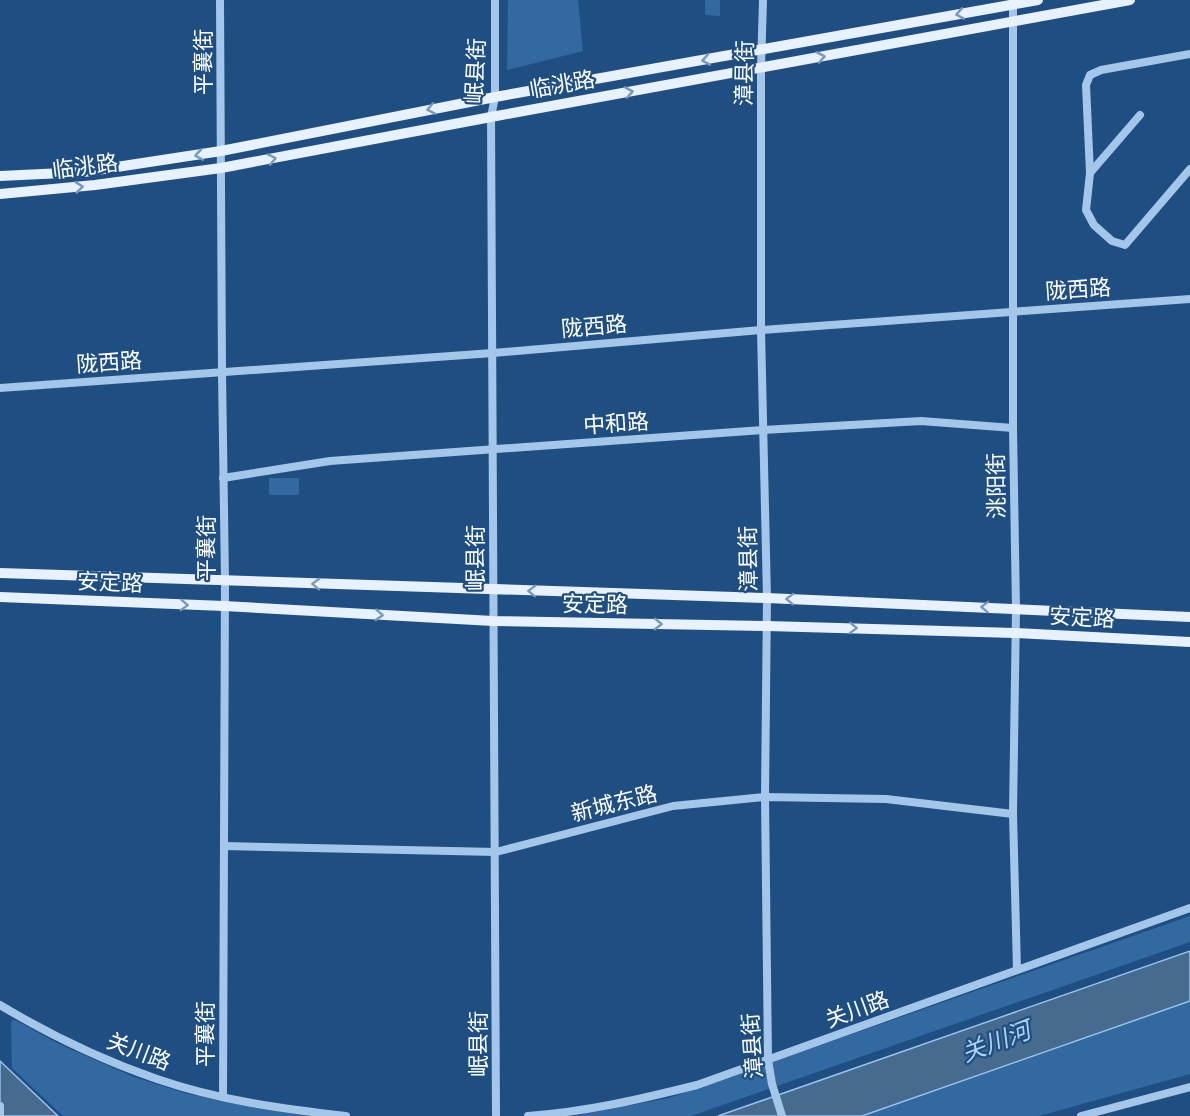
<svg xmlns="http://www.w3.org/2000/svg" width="1190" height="1116" font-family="Commissioner,'Noto Sans SC',sans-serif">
<rect width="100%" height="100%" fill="#1f4f82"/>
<g fill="#3269a0">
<polygon points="508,0 578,0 583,51 507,70"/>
<polygon points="705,0 720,0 720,16 705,15"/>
<rect x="269" y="478" width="30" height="17"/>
<polygon points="1190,916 1190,942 691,1116 574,1116 669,1098"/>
<polygon points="1190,1001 1190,1074 1039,1116 862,1116"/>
<polygon points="15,1020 59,1044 134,1077 188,1094 257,1108 308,1116 63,1116 12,1068 11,1021"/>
</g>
<g fill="#476a8f" stroke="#98c2eb" stroke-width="1.5">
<polygon points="1190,951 1190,1001 862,1116 718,1116"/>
<polygon points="0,1061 58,1116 0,1116"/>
</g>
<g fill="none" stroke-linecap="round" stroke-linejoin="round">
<g stroke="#a4c7e9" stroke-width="8">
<polyline points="220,0 222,372 225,581 223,1097"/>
<polyline points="495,0 495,97 491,117 496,1116"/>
<polyline points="763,0 761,68 761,330 767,598 765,797 768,1060 772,1084 782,1116"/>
<polyline points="1013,0 1013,428 1016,609 1013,814 1017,970"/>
<polyline points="1140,115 1090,173 1086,210 1094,225 1112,241 1125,245 1190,169"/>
<polyline points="1090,173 1086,85 1090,75 1101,70 1190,54"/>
<polyline points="0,388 493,353 761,330 1190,299"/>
<polyline points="223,478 330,461 763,430 921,421 1013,428"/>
<polyline points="224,846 496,852 673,806 765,797 886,799 1013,814"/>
<path d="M0 1005C50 1035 102 1060 157 1079 218 1100 282 1109 346 1116"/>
<polyline points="0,1106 0,1116"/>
<path d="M528 1116C586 1112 641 1099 697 1085L1190 908"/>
<polyline points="1081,1116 1190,1087"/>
</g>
<g stroke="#e8f1fe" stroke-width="10">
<polyline points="0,176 84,172 221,151 495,97 1038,0"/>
<polyline points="0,194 95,185 221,168 491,117 1130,0"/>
<polyline points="0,573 767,598 1190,617"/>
<polyline points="0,597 224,606 493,621 767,626 1015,633 1190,642"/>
</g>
</g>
<defs><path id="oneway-chevron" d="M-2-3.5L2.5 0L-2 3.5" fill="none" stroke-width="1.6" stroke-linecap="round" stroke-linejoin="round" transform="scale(1.5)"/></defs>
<g stroke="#7998ba">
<use href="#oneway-chevron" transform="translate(960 14) rotate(170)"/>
<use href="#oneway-chevron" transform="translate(821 57) rotate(-10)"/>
<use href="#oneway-chevron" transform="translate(706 60) rotate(170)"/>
<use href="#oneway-chevron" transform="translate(629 92) rotate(-10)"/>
<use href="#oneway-chevron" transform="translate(431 109) rotate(169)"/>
<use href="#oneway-chevron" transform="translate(199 155) rotate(171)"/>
<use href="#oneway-chevron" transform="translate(272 159) rotate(-11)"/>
<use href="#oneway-chevron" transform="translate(79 187) rotate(-6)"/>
<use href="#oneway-chevron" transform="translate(316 584) rotate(-178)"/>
<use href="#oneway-chevron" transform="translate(532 591) rotate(-178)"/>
<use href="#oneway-chevron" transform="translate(790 599) rotate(-178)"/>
<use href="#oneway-chevron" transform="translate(184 605) rotate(2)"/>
<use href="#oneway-chevron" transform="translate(985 607) rotate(-178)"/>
<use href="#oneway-chevron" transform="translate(379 615) rotate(3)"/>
<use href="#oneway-chevron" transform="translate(658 624) rotate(1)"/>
<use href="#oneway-chevron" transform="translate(853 628) rotate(2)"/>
</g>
<g text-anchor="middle" stroke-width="4.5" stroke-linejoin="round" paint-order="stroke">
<g font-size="22" fill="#fff" stroke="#1f4f82">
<text transform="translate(203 62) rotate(-90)" y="8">平襄街</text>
<text transform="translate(475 71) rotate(-87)" y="8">岷县街</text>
<text transform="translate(744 73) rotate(-89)" y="8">漳县街</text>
<text transform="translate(562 84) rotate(-10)" y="8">临洮路</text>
<text transform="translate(85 166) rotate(-7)" y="8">临洮路</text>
<text transform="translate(1078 289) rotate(-4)" y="8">陇西路</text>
<text transform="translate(594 326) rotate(-5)" y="8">陇西路</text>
<text transform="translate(109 362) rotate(-4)" y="8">陇西路</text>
<text transform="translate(616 423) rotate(-4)" y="8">中和路</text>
<text transform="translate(996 486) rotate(-91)" y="8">洮阳街</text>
<text transform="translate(206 548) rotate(-90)" y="8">平襄街</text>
<text transform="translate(475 558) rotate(-90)" y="8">岷县街</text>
<text transform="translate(748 559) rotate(-91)" y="8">漳县街</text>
<text transform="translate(110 582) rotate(2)" y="8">安定路</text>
<text transform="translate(595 604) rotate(1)" y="8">安定路</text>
<text transform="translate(1082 617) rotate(3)" y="8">安定路</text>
<text transform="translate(614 803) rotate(-14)" y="8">新城东路</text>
<text transform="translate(857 1009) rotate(-20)" y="8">关川路</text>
<text transform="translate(205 1034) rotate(-90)" y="8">平襄街</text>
<text transform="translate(478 1044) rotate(-90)" y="8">岷县街</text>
<text transform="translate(752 1046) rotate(-94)" y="8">漳县街</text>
<text transform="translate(139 1051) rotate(21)" y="8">关川路</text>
</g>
<g font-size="24" font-style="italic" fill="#b0d1f1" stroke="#1f4f82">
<text transform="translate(996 1042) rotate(-21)" y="8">关川河</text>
</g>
</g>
</svg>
